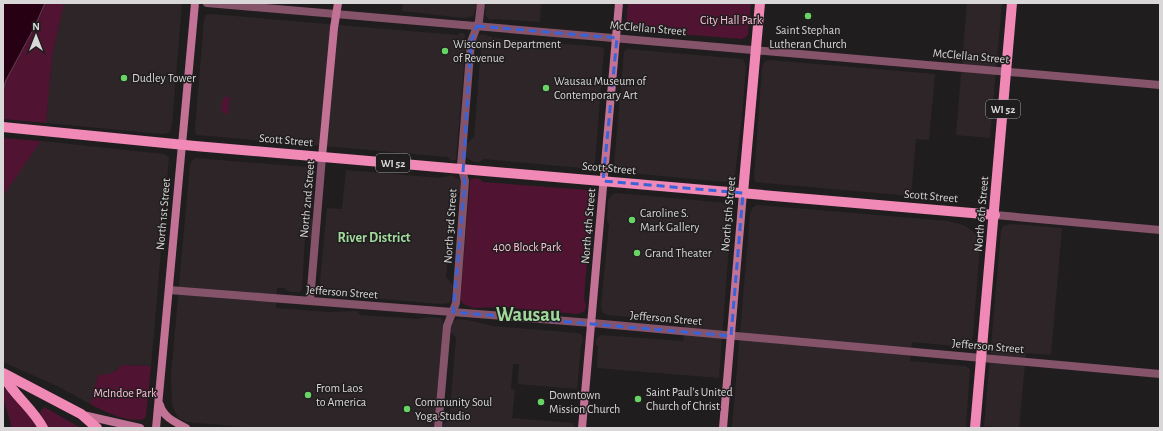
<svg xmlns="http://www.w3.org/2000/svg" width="1163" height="431" font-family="'Alegreya Sans',sans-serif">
<rect width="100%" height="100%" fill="#201d1e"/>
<g fill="#2e2529">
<polygon points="64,3 182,3 172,123 171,129 169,133 162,134 46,123 52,57"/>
<polygon points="403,3 476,3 476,6 474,15 470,17 464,18 402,11"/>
<polygon points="486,3 541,3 540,22 495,19 490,20 485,15"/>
<polygon points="967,3 1002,3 990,138 956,135"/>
<polygon points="211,14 457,35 460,33 464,33 466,40 456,160 451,161 448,157 197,135 195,132 195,129 204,20 206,15"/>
<polygon points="483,34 494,38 601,47 604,49 595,162 592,169 484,159 479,162 474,162 467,158 466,156 466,144 474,137 481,48 475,41 478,36"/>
<polygon points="627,49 743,59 745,63 746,68 742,116 735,174 733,179 730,181 724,182 619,172 615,170 614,165 624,52"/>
<polygon points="769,60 935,74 929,140 916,139 911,196 755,182 754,176 762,68 764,62"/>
<polygon points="41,141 164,154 169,157 151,366 122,365 111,374 106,375 98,375 90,404 57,386 3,362 3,196"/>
<polygon points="195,158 307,167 311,172 308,217 312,219 313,221 312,238 310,239 305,237 302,290 299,292 290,292 284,288 277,288 276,308 329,312 357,311 360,315 419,319 429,317 442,318 443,326 434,428 260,428 186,422 178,418 172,405 171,376 190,163"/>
<polygon points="346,170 441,178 452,175 460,180 462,183 461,192 453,195 446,277 453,286 451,301 450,303 441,304 333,295 324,292 321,287 320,281 327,208 342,209"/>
<polygon points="616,193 727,203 732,206 719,378 597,368 598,346 596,344 596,341 597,338 601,335 683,341 685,322 607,315 602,312 601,305 609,224 607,220 608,200 612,195"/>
<polygon points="758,205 948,221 963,225 973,231 979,239 980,247 973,335 971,345 965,347 912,342 910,361 965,366 970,369 966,428 732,428 750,214 753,207"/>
<polygon points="1012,224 1062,228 1051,355 1026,353 1019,428 984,426 1001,231 1003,226"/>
<polygon points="458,319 468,320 493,326 578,333 582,335 583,342 581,345 577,389 518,384 519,364 513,364 511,389 515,390 512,418 574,423 574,428 442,428 443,424 449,420 456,338 451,332 450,329 452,322"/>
</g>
<g fill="#501432">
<polygon points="45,3 64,3 52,57 46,123 3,119 3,90 6,80 34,28"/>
<polygon points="628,3 751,3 748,34 746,37 741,39 632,30 626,24"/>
<path d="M225 97H230L228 114H224C220 110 221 101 225 97Z"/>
<polygon points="3,138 41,141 3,196"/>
<path d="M474 178 480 179 483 182 588 190C593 191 596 194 596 200L592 204 584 298 586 306 584 312 577 314 503 307 474 308 463 304 461 300V292L470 182V180Z"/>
<path d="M122 365 151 366 146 416 144 419C127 423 106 412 90 404L98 375C108 375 115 373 122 365Z"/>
<polygon points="3,387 24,406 38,428 12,428 3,397"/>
<polygon points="44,407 81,428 48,428 40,412"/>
</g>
<polygon fill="#270013" stroke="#5c404e" points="3,3 45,3 34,28 6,80 3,90"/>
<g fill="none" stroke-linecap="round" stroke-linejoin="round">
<g stroke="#86546a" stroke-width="8">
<polyline points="207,3 1160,85"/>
<polyline points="995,215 1160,230"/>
<polyline points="169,290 592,323 1160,374"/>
<polyline points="310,301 322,157"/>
<polyline points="438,428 447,326 456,303 465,181 461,166 471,42 479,21 481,3"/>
</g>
<g stroke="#c27295" stroke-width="8">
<polyline points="322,157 334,28 338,3"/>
<path d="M160 405C163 417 175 422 186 428"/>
<polyline points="83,415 140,428"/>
<polyline points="156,428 195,3"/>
<polyline points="582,428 619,3"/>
<polyline points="723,428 743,193"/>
</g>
<g stroke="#f089b6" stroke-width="10">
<polyline points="3,127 195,146 995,215"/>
<polyline points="743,193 760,3"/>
<polyline points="3,373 81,414 97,428"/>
<path d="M3 375C13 395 33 408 43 428"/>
<polyline points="975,428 1012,3"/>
</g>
</g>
<path fill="none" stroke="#3963d8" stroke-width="3" stroke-dasharray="8 5" stroke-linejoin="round" d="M477 26 617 38 603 181 743 193 731 336 453 312 465 183 463 173 471 42Z"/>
<g fill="#68d465" stroke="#201d1e" stroke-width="1.5">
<circle cx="808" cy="16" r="4"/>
<circle cx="445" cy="51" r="4"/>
<circle cx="124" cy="78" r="4"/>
<circle cx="546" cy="88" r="4"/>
<circle cx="632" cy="220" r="4"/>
<circle cx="637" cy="253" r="4"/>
<circle cx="308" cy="395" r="4"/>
<circle cx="638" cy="399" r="4"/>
<circle cx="541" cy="402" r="4"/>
<circle cx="407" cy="409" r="4"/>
</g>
<g text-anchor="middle" stroke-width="3" stroke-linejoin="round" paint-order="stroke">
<g fill="#201d1e" stroke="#a29fa0" stroke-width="1">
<rect x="986" y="100" width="34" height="18" rx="3"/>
<rect x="376" y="154" width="34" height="18" rx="3"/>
</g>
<g font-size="11" font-weight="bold" fill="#d9d7d7">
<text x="1003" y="113">WI 52</text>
<text x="393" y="167">WI 52</text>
</g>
<g font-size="12" fill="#fec0d9" stroke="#201d1e">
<text x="731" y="24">City Hall Park</text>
<text x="527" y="251">400 Block Park</text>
<text x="125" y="397">McIndoe Park</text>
</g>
<g font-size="12" fill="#d9d7d7" stroke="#201d1e">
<text transform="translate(648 28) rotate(5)" y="4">McClellan Street</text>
<text transform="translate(971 56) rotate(5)" y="4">McClellan Street</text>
<text transform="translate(286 140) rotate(5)" y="4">Scott Street</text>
<text transform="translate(609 168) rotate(5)" y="4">Scott Street</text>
<text transform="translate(931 196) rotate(5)" y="4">Scott Street</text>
<text transform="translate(307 199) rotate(-85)" y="4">North 2nd Street</text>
<text transform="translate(163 214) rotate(-85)" y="4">North 1st Street</text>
<text transform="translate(728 214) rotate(-85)" y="4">North 5th Street</text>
<text transform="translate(981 214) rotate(-85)" y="4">North 6th Street</text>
<text transform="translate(450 226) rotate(-86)" y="4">North 3rd Street</text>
<text transform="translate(588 226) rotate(-85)" y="4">North 4th Street</text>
<text transform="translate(342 292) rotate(4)" y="4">Jefferson Street</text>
<text transform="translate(666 318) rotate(5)" y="4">Jefferson Street</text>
<text transform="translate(988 346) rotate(5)" y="4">Jefferson Street</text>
</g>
<g font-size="12" fill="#d9d7d7" stroke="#201d1e" text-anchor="start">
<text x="808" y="34" text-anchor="middle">Saint Stephan<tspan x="808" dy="14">Lutheran Church</tspan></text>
<text x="453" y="48">Wisconsin Department<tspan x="453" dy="14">of Revenue</tspan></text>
<text x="132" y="82">Dudley Tower</text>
<text x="554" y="85">Wausau Museum of<tspan x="554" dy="14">Contemporary Art</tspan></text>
<text x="640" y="217">Caroline S.<tspan x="640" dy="14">Mark Gallery</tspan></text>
<text x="645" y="257">Grand Theater</text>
<text x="316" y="392">From Laos<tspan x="316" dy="14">to America</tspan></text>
<text x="646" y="396">Saint Paul's United<tspan x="646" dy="14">Church of Christ</tspan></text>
<text x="549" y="399">Downtown<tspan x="549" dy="14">Mission Church</tspan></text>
<text x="415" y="406">Community Soul<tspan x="415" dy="14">Yoga Studio</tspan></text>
</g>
<g font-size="14" font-weight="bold" fill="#a1d99d" stroke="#201d1e">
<text x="374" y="242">River District</text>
</g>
<g font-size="20" font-weight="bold" fill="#a1d99d" stroke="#201d1e">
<text x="528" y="321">Wausau</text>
</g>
</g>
<rect width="1163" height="431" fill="none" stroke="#d9d7d7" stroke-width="8"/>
<g transform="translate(36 36)" stroke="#201d1e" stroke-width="3" paint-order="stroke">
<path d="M0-3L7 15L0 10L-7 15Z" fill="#d9d7d7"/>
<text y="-6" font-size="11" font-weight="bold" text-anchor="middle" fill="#d9d7d7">N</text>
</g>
</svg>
